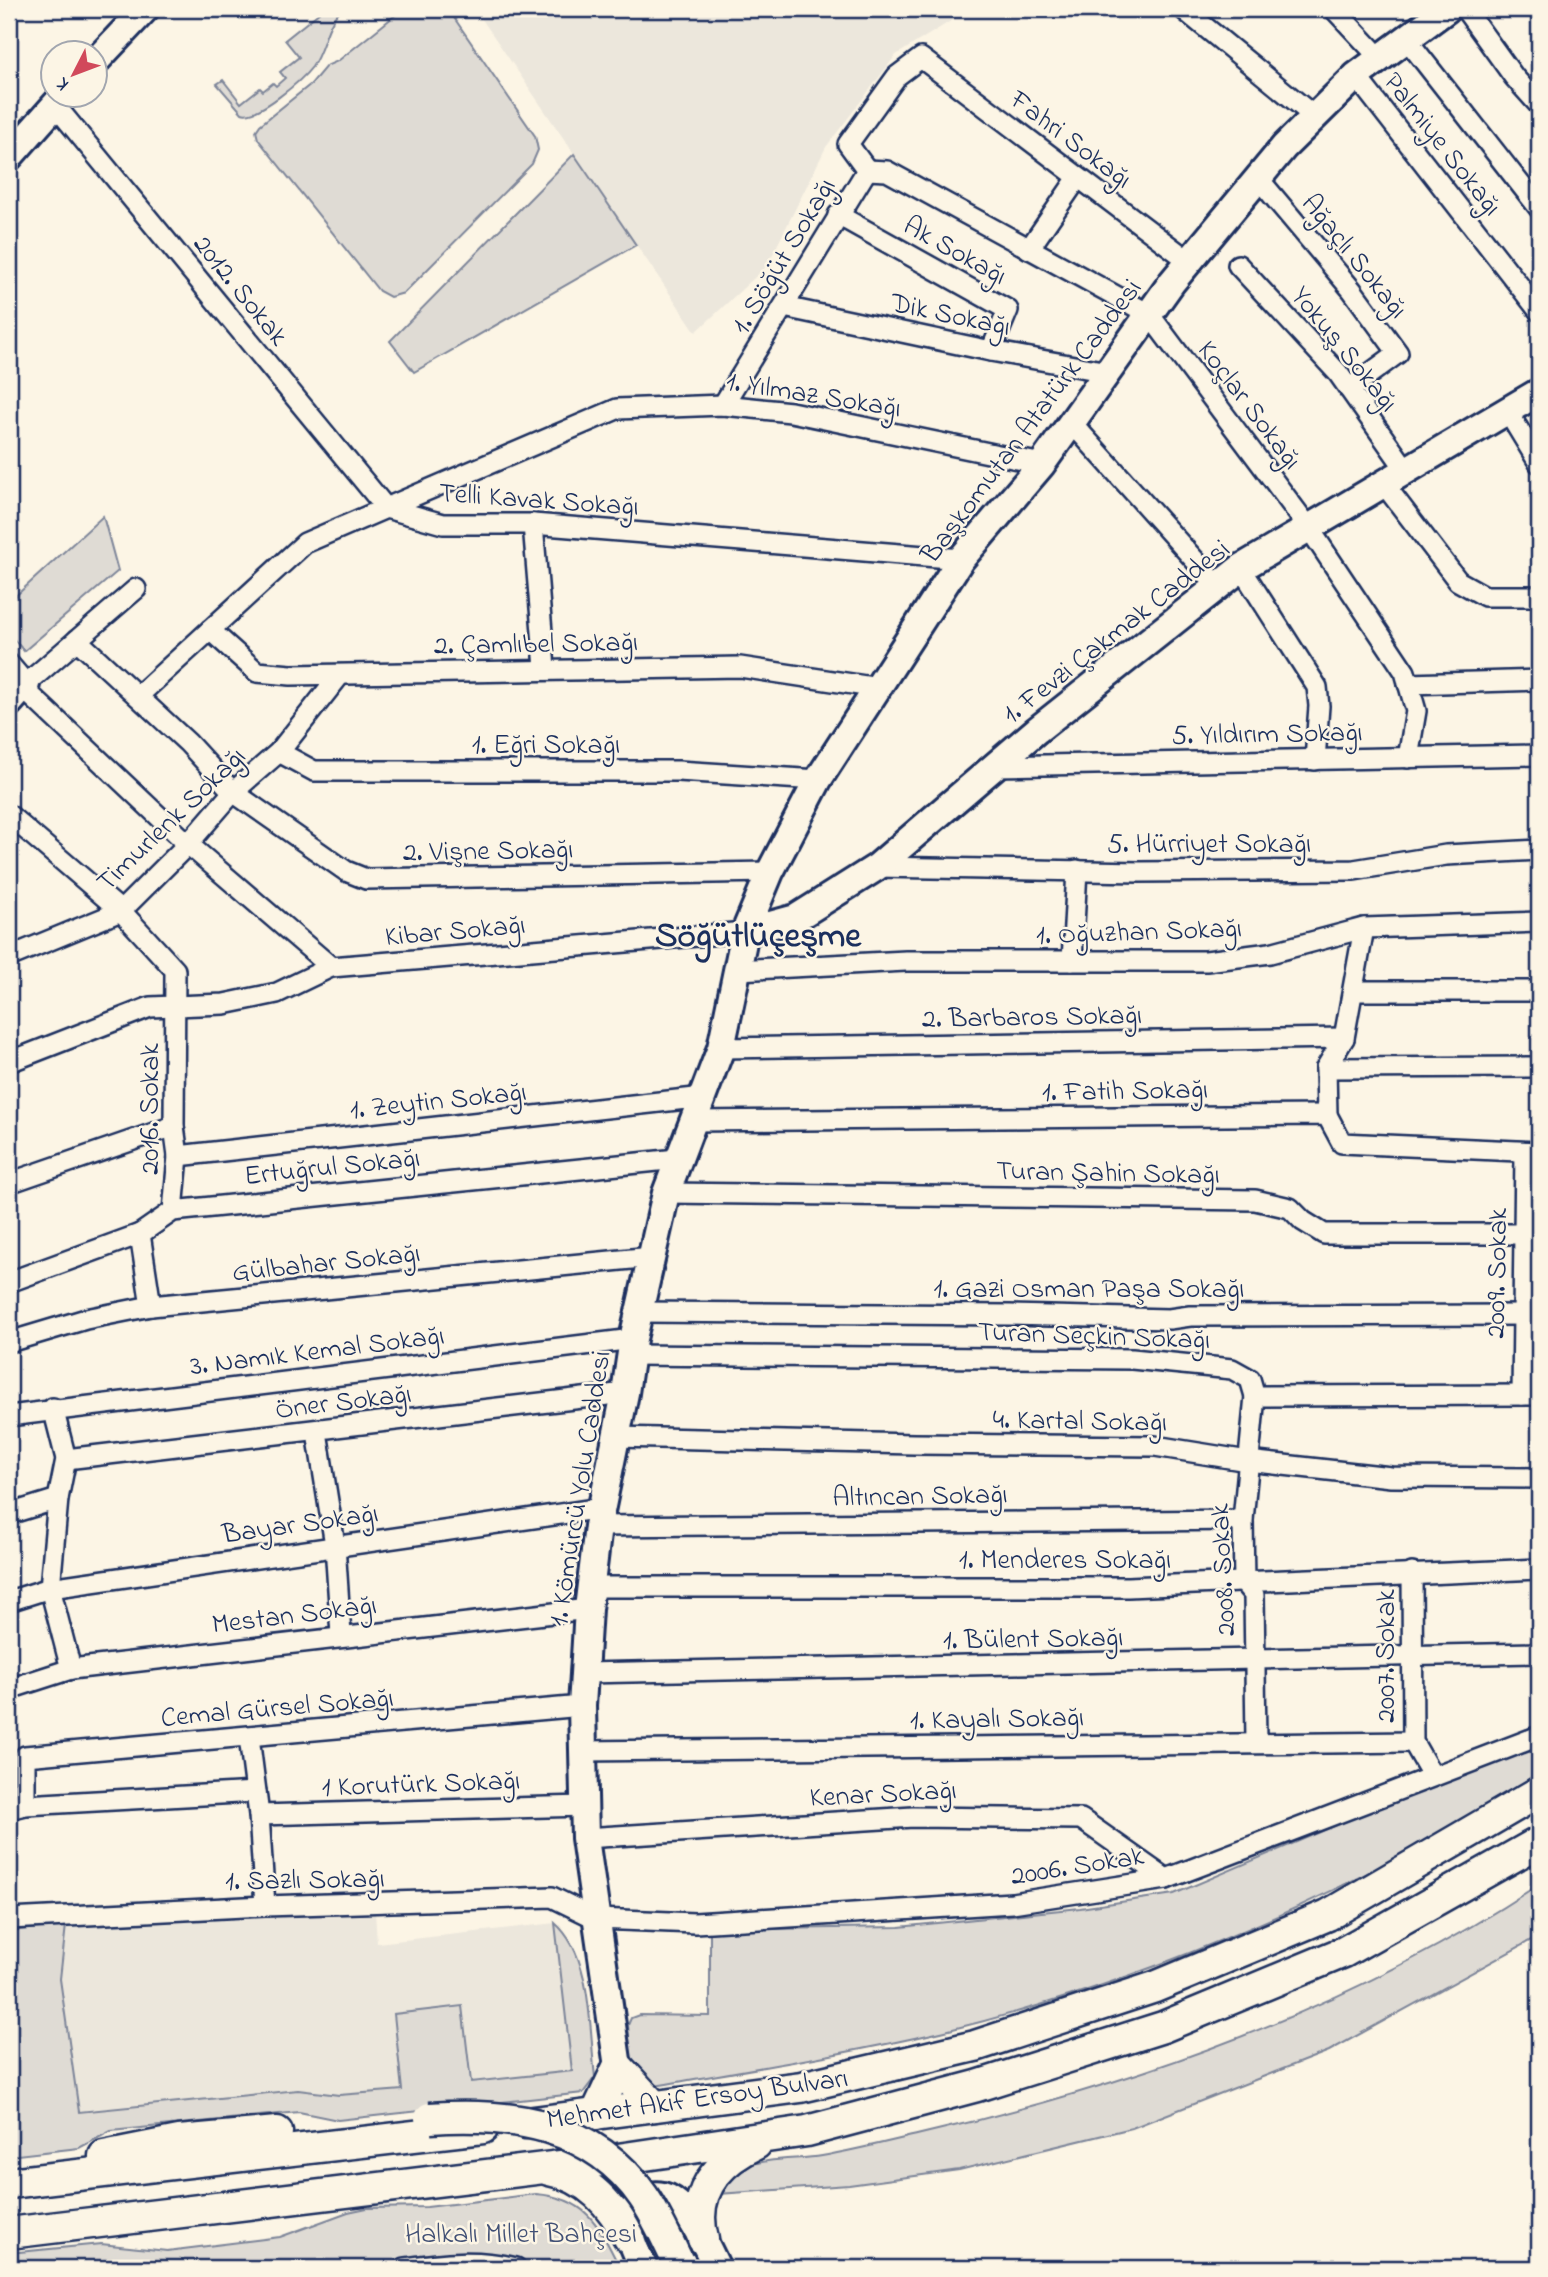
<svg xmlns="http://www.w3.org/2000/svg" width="1548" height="2277" font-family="'Indie Flower',sans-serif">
<rect width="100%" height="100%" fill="#fcf5e5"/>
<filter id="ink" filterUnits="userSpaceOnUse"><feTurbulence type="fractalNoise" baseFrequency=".0143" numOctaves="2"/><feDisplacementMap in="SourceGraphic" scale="14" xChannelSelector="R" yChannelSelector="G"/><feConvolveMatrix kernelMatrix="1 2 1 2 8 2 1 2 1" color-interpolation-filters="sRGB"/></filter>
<g filter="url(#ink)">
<g fill="#ece7dc">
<polygon points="475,9 970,9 896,55 826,147 767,266 696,332"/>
<polygon points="375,1912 377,1943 555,1923 572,2071 339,2095 298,2090 78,2112 60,1979 66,1925"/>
</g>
<g fill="#dfdbd4" stroke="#7d8599" stroke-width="2">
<path d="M317 9H341C325 26 325 48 312 67 302 80 257 119 242 113L217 84 223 80 241 103 260 88 263 91 273 83 276 86 285 78 280 72 299 57 285 40 320 12Z"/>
<polygon points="403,9 448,9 535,136 538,150 532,164 404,293 390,297 379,291 258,139 256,131 260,125 311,84 326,66 338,61"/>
<polygon points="574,154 636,245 414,372 390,341"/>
<polygon points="103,516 118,571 24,651 9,634 9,602"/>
<path d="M1539 1747V1772C1369 1888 1141 1984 941 2032 847 2054 751 2069 655 2086L631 2062 628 2025 631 2018 639 2015 710 2016V1930L899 1927 1080 1908 1174 1894 1372 1810Z"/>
<path d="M1539 1884V1934L1535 1938 1329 2051 1132 2128 959 2170 849 2185 717 2194C724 2185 733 2174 743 2168 765 2157 798 2160 822 2156 856 2150 891 2141 925 2133 1140 2083 1355 2007 1539 1884Z"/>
<path d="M555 1923C593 1956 589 2029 595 2077L583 2093 338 2120 299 2112 111 2131 79 2148 9 2156V1931L66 1925 60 1979 79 2112 298 2090 339 2095 402 2090 394 2014 462 2006 471 2082 572 2071Z"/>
<path d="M536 2194C588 2198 599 2226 620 2268H9V2253L101 2244 167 2251 280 2237 348 2212 367 2208 427 2207Z"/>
</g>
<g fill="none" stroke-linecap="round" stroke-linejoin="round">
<g stroke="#1b2f5e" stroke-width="24">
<g id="street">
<polyline points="1183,9 1315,117"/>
<polyline points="1334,9 1379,57"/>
<polyline points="1465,9 1514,77 1539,105"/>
<polyline points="1405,37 1539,208"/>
<polyline points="1356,76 1539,311"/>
<polyline points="55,105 386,508 617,409 723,405 791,412 1042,464"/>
<polyline points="867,170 887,171 1149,314 1309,528 1405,672 1416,711 1408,758"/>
<polyline points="867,170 848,144 897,76 921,58 1189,261"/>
<polyline points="1258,178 1352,290 1398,353 1349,389"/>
<polyline points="838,215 1008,310 991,351"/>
<polyline points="1029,249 1077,179"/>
<polyline points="1238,265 1338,373 1407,471"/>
<polyline points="784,307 991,351 1108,372"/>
<polyline points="723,405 867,170"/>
<polyline points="1508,412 1539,463"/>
<polyline points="1071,422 1218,586"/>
<polyline points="1384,484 1458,581 1485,596 1539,596"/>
<polyline points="533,524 545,668"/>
<polyline points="1241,568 1317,687 1319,706 1315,760"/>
<polyline points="210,630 257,672 291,675 740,667 879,688"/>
<polyline points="77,640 188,743 233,792 346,871 366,879 770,872"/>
<polyline points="9,664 26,684 136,589"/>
<polyline points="1408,684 1539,680"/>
<polyline points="23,688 188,844 331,967"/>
<polyline points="138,696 305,543 386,508 443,524 533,524 961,559"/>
<polyline points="279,752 314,771 678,771 818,780"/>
<polyline points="995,766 1539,755"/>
<polyline points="9,815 121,911 175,970 174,1126 178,1156 173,1211"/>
<polyline points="877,867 1140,872 1354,870 1446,855 1539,850"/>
<polyline points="9,957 121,911 188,844 233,792 279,752 339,676"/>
<polyline points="1072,961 1077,870"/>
<polyline points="737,970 906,961 1206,961 1270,953 1364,928 1539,922"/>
<polyline points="1355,991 1539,991"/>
<polyline points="721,1048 1344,1038"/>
<polyline points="9,1062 150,1007 224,1004 277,993 331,967 745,932"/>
<polyline points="1326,1068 1539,1067"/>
<polyline points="1327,1115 1326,1068 1344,1038 1364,928"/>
<polyline points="693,1121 1327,1115 1342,1143 1539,1152"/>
<polyline points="178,1156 704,1097"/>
<polyline points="9,1183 174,1126"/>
<polyline points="666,1193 1255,1200 1290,1208 1303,1221 1324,1234 1539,1234"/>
<polyline points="140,1234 151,1306"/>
<polyline points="9,1282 140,1234 173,1211 677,1159"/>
<polyline points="639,1312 1010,1315 1169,1319 1190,1316 1539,1315"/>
<polyline points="9,1342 86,1319 151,1306 652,1257"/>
<polyline points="630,1355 1132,1359 1232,1369 1250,1379 1255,1396 1539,1395"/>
<polyline points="1522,1395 1525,1152"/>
<polyline points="1255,1396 1243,1520 1244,1583 1254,1595 1256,1742"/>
<polyline points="53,1408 66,1459 58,1499 50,1588 71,1669"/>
<polyline points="9,1416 633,1339"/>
<polyline points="317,1432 335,1545 341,1635"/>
<polyline points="617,1437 914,1444 1155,1446 1248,1461 1391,1477 1539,1478"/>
<polyline points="66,1459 625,1393"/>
<polyline points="9,1514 58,1499"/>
<polyline points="598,1526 1243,1520"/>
<polyline points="1412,1573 1413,1742 1432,1775"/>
<polyline points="591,1587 1128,1587 1539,1569"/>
<polyline points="9,1601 50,1588 602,1508"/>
<polyline points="585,1673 1539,1653"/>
<polyline points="9,1689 71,1669 588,1609"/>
<polyline points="249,1737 259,1815 265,1906"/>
<polyline points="582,1751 1413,1742"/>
<polyline points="25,1805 25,1756 582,1706"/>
<polyline points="9,1809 25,1805 256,1792"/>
<polyline points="259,1815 585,1806"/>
<polyline points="585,1838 913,1817 1081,1819 1166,1879"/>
<polyline points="9,1919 265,1906 552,1897 597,1919 695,1923 1012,1903 1166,1879 1539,1736"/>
<path d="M405 2268C443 2262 478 2259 516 2268"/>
</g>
</g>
<g stroke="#1b2f5e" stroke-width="32">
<g id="secondary">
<polyline points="94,63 145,9"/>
<polyline points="9,157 65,94"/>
<polyline points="9,703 26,684"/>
<polyline points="745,932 796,918 877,867 1037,730 1241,568 1539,392"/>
<polyline points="618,2067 585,1838 582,1706 588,1609 598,1526 625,1393 633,1339 666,1193 721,1048 745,932 770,872 818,780 961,559 1042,464 1172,282 1284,147 1356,76 1447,9"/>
<path d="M644 2268C632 2245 622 2226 638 2202 677 2174 703 2240 717 2268"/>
</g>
</g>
<g stroke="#1b2f5e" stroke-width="35">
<g id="primary">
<polyline points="596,2114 618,2067 654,2106"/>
<polyline points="526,2123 801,2087 975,2046 1155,1987 1328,1915 1539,1792"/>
<polyline points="104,2156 179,2141 277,2132"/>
<path d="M549 2170C588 2177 612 2205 629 2238"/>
<polyline points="9,2183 483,2128"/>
<polyline points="9,2233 618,2159 807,2131 977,2086 1163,2027 1344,1952 1539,1842"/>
<path d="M703 2239C691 2194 716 2163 756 2144"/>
</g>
</g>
<use href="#street" stroke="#fcf5e5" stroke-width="19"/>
<use href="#secondary" stroke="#fcf5e5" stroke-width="26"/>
<use href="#primary" stroke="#fcf5e5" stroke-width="30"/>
<g stroke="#1b2f5e" stroke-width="35" stroke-linecap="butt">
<path id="primary-bridge" d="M430 2118C511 2112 593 2124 643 2196 657 2216 667 2240 678 2262"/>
</g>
<use href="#primary-bridge" stroke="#fcf5e5" stroke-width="30"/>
</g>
</g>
<g text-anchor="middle" stroke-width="5" stroke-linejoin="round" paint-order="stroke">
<g font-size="28" fill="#1b2f5e" stroke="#fcf5e5">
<text transform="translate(1072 138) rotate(37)" y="10">Fahri Sokağı</text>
<text transform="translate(1444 143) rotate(52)" y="10">Palmiye Sokağı</text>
<text transform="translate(956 249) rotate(29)" y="10">Ak Sokağı</text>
<text transform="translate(782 255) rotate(-59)" y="10">1. Söğüt Sokağı</text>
<text transform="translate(1356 255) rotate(51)" y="10">Ağaçlı Sokağı</text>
<text transform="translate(242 289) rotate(51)" y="10">2012. Sokak</text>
<text transform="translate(951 313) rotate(12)" y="10">Dik Sokağı</text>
<text transform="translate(1346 348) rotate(51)" y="10">Yokuş Sokağı</text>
<text transform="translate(814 393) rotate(9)" y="10">1. Yılmaz Sokağı</text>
<text transform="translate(1251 404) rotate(53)" y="10">Koçlar Sokağı</text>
<text transform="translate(1030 420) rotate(-53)" y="10">Başkomutan Atatürk Caddesi</text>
<text transform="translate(539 498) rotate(4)" y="10">Telli Kavak Sokağı</text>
<text transform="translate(1115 630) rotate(-38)" y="10">1. Fevzi Çakmak Caddesi</text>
<text transform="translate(536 642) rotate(-1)" y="10">2. Çamlıbel Sokağı</text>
<text transform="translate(1267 732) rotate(-1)" y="10">5. Yıldırım Sokağı</text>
<text x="546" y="753">1. Eğri Sokağı</text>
<text transform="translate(170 818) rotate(-44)" y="10">Timurlenk Sokağı</text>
<text x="1209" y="852">5. Hürriyet Sokağı</text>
<text transform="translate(488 849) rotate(-1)" y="10">2. Vişne Sokağı</text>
<text transform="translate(455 929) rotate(-5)" y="10">Kibar Sokağı</text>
<text transform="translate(1139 930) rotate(-2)" y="10">1. Oğuzhan Sokağı</text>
<text transform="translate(1032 1015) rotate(-1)" y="10">2. Barbaros Sokağı</text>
<text transform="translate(1125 1089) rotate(-1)" y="10">1. Fatih Sokağı</text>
<text transform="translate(438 1099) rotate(-6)" y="10">1. Zeytin Sokağı</text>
<text transform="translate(148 1109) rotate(-90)" y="10">2016. Sokak</text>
<text transform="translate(332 1165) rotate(-6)" y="10">Ertuğrul Sokağı</text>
<text transform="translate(1108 1171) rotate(1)" y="10">Turan Şahin Sokağı</text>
<text transform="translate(326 1261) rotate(-6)" y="10">Gülbahar Sokağı</text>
<text transform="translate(1495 1273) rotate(-89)" y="10">2009. Sokak</text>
<text x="1089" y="1297">1. Gazi Osman Paşa Sokağı</text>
<text transform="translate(1094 1334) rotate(2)" y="10">Turan Seçkin Sokağı</text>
<text transform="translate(317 1349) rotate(-7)" y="10">3. Namık Kemal Sokağı</text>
<text transform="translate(343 1400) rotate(-7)" y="10">Öner Sokağı</text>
<text transform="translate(1080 1419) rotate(1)" y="10">4. Kartal Sokağı</text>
<text transform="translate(578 1488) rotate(-81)" y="10">1. Kömürcü Yolu Caddesi</text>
<text transform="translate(920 1494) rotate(-1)" y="10">Altıncan Sokağı</text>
<text transform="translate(300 1522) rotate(-8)" y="10">Bayar Sokağı</text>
<text x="1065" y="1568">1. Menderes Sokağı</text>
<text transform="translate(1221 1570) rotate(-93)" y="10">2008. Sokak</text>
<text transform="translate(294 1613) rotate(-7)" y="10">Mestan Sokağı</text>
<text transform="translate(1033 1637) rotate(-1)" y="10">1. Bülent Sokağı</text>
<text transform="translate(1384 1656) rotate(-90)" y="10">2007. Sokak</text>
<text transform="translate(277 1706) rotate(-5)" y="10">Cemal Gürsel Sokağı</text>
<text transform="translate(997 1717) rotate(-1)" y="10">1. Kayalı Sokağı</text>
<text transform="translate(421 1782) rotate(-2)" y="10">1 Korutürk Sokağı</text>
<text transform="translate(883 1792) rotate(-3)" y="10">Kenar Sokağı</text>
<text transform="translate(1077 1864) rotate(-9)" y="10">2006. Sokak</text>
<text transform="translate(305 1878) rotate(-1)" y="10">1. Sazlı Sokağı</text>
<text transform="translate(697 2097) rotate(-8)" y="10">Mehmet Akif Ersoy Bulvarı</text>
</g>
<g font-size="28" fill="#425176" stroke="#fcf5e5">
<text x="521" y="2242">Halkalı Millet Bahçesi</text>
</g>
<g font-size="35" font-weight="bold" fill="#1b2f5e" stroke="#fcf5e5">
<text x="758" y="946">Söğütlüçeşme</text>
</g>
</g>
<rect width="1548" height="2277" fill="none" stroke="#fcf5e5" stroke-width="35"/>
<rect x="18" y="18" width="1513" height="2242" fill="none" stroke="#1b2f5e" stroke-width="2.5" filter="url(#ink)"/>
<g transform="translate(74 74) rotate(228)"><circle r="33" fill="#fcf5e5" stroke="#a2a6af" stroke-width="2"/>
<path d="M0-5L12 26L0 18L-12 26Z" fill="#d1495b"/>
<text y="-10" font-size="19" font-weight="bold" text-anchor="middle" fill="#1b2f5e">K</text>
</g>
</svg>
